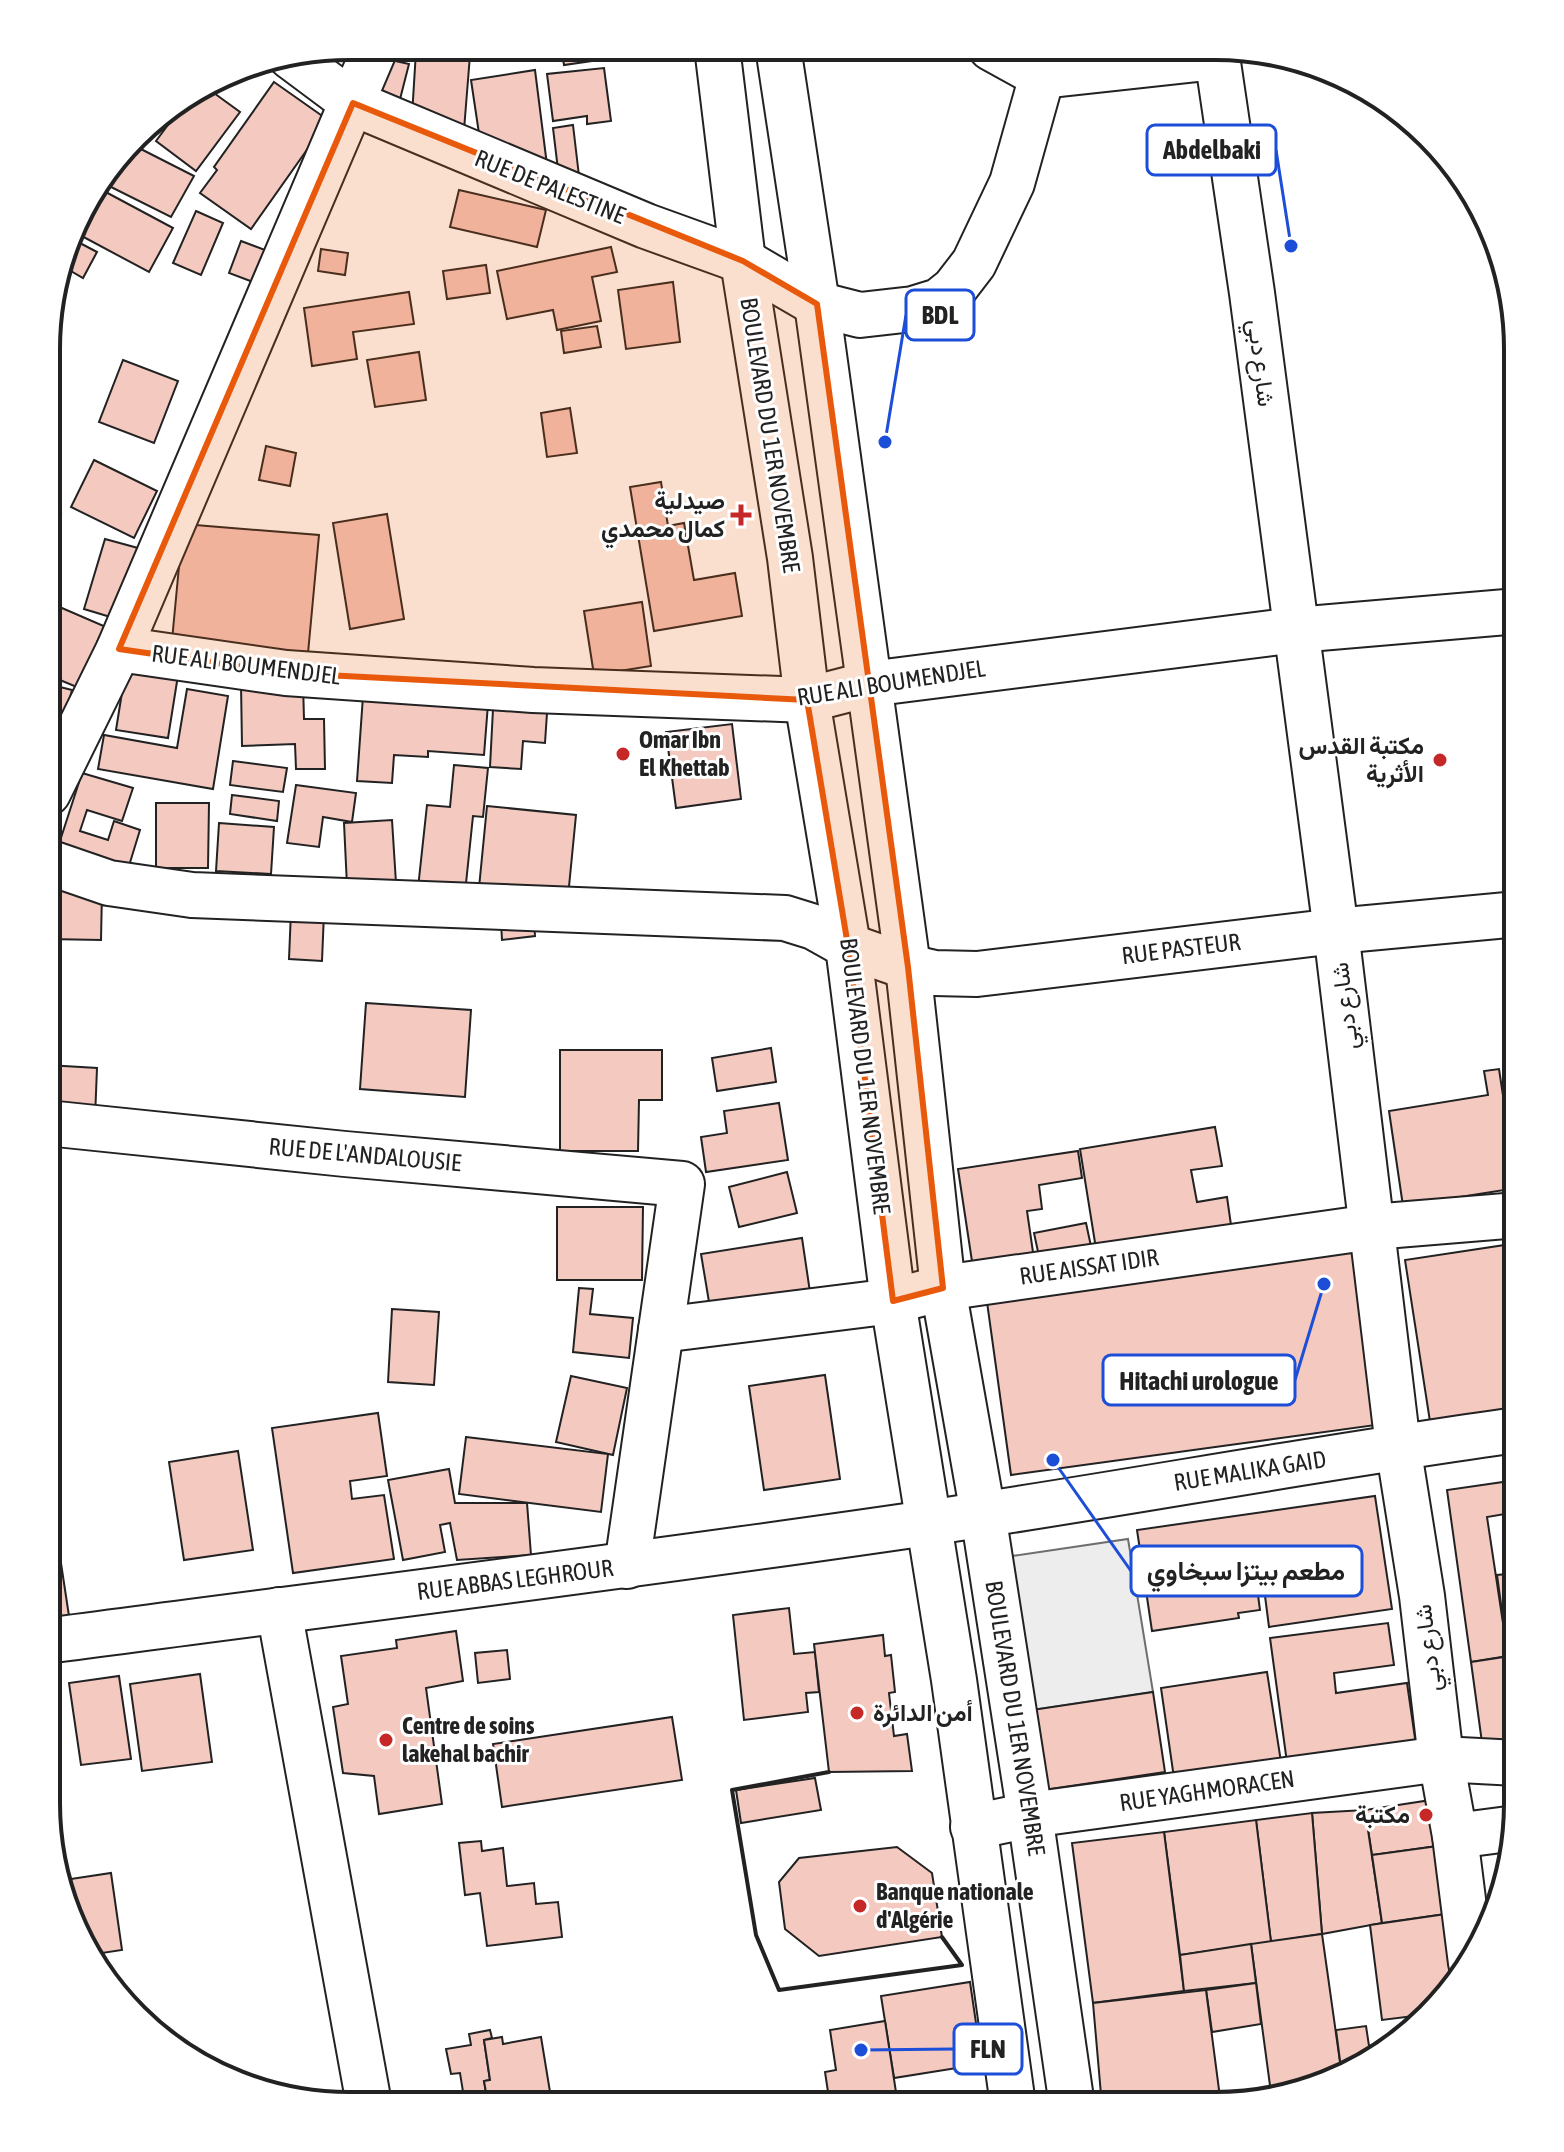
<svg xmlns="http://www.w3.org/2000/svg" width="1564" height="2152" font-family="'Asap Condensed',Vazirmatn,sans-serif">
<rect width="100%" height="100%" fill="#fff"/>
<polygon fill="#ededed" stroke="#6f6f6f" stroke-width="2" points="1128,1539 1153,1692 1032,1710 1012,1556"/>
<g fill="#f3c9c0" stroke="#222" stroke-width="2">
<polygon points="561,47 668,47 668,50 564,65"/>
<polygon points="416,51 470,55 464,130 412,116"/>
<polygon points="382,58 409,64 398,107 371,101"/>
<polygon points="604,68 611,121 587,124 587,116 553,121 547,74"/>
<polygon points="535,70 547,165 481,147 471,80"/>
<polygon points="274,82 328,120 251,229 200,193 217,170 214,167"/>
<polygon points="207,88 240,112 196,171 156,141 188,98"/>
<polygon points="173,107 168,122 154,118"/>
<polygon points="573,125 579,176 559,178 553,128"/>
<polygon points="131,144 194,176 171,217 103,183 111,168"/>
<polygon points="102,190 173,228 149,272 78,234"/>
<polygon points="459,190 546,210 537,247 450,227"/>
<polygon points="196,211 223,223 201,275 173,263"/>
<polygon points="241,241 281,256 269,288 229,273"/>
<polygon points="78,242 97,252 83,278 64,267"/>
<polygon points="611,247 617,272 592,277 601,321 557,330 553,310 507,319 497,271"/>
<polygon points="321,249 348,253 345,275 318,271"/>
<polygon points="486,265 490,293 447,299 443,271"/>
<polygon points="673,282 680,342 626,349 618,290"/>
<polygon points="409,292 414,324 353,332 357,359 312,366 304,308"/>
<polygon points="597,326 601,347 564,353 561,331"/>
<polygon points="419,352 426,400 375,407 367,360"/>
<polygon points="123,360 178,381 154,443 99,422"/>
<polygon points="570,408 577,453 547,457 541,413"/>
<polygon points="266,446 296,453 290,486 259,480"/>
<polygon points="94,460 157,491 134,538 71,507"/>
<polygon points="661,482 668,526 684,523 694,580 735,573 742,616 654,631 630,487"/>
<polygon points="48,508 61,514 48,541"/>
<polygon points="387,514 404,619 350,629 333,523"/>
<polygon points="183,524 319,535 307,664 171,651"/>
<polygon points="105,539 138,548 117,619 84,609"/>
<polygon points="48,602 106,627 79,688 48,675"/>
<polygon points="642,602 651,666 594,675 584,611"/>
<polygon points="127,661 179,669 168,738 116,730"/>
<polygon points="303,683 304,719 324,719 325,769 296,769 295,744 242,746 241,684"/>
<polygon points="48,684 72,690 59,742 48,740"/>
<polygon points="187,689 228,696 213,789 98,769 104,735 177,748"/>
<polygon points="363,696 488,704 484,755 428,751 428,757 394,755 392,783 357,781"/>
<polygon points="493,709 547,713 545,743 523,741 521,769 490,767"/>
<polygon points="732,724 741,799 676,808 666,732"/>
<polygon points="233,761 287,768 283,792 230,785"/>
<polygon points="454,765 488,768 483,817 473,816 465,893 418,888 427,805 450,807"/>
<polygon points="82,773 133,788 122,821 87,810 80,831 108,840 114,821 140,830 128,869 58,847"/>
<polygon points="296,785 356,793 352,822 323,817 319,847 287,843"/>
<polygon points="232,795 279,801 277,821 230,814"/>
<polygon points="156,803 209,803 208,868 156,868"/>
<polygon points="487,806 576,815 567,907 478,898"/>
<polygon points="392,820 396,883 347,886 344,823"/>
<polygon points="219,823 274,827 271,874 216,871"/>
<polygon points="48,891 102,891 101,940 48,939"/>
<polygon points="291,911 324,913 322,961 289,959"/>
<polygon points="534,919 535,936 502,940 501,923"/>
<polygon points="48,942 54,942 51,1033 47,1033"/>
<polygon points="366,1003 471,1010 465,1097 360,1089"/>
<polygon points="771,1048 776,1082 717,1091 712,1058"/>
<polygon points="560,1050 662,1050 662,1100 639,1100 638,1151 560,1151"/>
<polygon points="47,1065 97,1068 95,1118 47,1117"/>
<polygon points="1499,1069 1517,1188 1403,1206 1389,1111 1488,1095 1484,1071"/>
<polygon points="779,1103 788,1160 706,1172 701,1137 727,1133 724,1111"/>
<polygon points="1215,1127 1222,1166 1191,1170 1197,1202 1227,1197 1232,1232 1097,1255 1080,1149"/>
<polygon points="1078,1151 1082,1178 1039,1185 1042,1209 1027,1211 1034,1259 973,1268 958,1169"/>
<polygon points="787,1172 797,1213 739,1227 729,1187"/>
<polygon points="557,1207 643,1207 642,1280 557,1280"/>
<polygon points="1086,1223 1092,1251 1040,1261 1034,1233"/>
<polygon points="802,1238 811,1299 711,1314 701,1254"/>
<polygon points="1518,1243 1518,1415 1431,1428 1405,1260"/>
<polygon points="1359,1250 1383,1424 1011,1475 987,1302"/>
<polygon points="579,1288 593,1289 590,1314 633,1318 629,1358 573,1352"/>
<polygon points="392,1309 439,1312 434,1385 388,1382"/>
<polygon points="825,1375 840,1479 764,1490 749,1386"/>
<polygon points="571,1376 627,1388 613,1455 556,1442"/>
<polygon points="378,1413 387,1476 350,1481 352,1499 384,1495 394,1559 293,1573 272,1428"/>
<polygon points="466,1437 608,1454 601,1512 459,1494"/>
<polygon points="238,1451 253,1550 184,1560 169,1462"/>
<polygon points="449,1469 455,1503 527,1503 531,1555 457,1560 450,1523 440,1525 445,1552 403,1560 388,1480"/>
<polygon points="1517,1480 1517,1512 1487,1517 1508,1656 1471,1662 1447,1490"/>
<polygon points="1375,1496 1392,1609 1269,1627 1265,1596 1308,1589 1305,1573 1256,1580 1260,1610 1238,1613 1239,1618 1152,1631 1137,1530"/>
<polygon points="54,1517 69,1616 46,1619 47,1518"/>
<polygon points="1517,1573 1517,1655 1508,1656 1497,1575"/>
<polygon points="789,1608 794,1654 815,1652 819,1692 806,1693 808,1712 744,1720 733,1615"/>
<polygon points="1388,1623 1394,1665 1334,1673 1336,1693 1407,1683 1417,1752 1288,1770 1270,1638"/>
<polygon points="456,1631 463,1681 426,1688 442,1804 379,1814 374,1776 343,1773 333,1707 348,1704 341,1656 397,1648 396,1640"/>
<polygon points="883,1635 885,1656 891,1655 895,1692 889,1693 894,1736 907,1734 912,1771 829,1772 814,1644"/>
<polygon points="507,1650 510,1679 478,1683 475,1653"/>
<polygon points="1517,1655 1517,1745 1483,1750 1471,1662"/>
<polygon points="1267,1672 1281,1762 1174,1778 1161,1688"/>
<polygon points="200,1674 212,1762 142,1771 130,1684"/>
<polygon points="119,1676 131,1759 81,1765 69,1683"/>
<polygon points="1153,1692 1165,1772 1044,1790 1032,1710"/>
<polygon points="672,1717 682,1780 502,1807 493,1744"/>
<polygon points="815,1778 821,1810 741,1823 736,1790"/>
<polygon points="1431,1800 1438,1846 1372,1855 1365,1810"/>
<polygon points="1365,1810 1382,1923 1322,1934 1312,1813"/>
<polygon points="1312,1813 1322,1934 1271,1942 1256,1820"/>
<polygon points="1256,1820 1271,1942 1180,1955 1164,1832"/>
<polygon points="1164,1832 1184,1991 1093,2003 1072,1843"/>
<polygon points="481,1841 482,1851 503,1848 507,1886 534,1883 536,1904 558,1902 562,1937 487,1946 480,1893 465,1895 459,1843"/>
<polygon points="1438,1846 1446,1914 1382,1923 1372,1855"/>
<polygon points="897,1847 932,1873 942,1937 819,1956 785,1929 779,1882 799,1858"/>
<polygon points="1509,1866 1504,1891 1500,1867"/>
<polygon points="111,1873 122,1950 89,1955 77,1937 64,1880"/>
<polygon points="1446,1914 1456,1984 1430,2014 1382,2020 1370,1925"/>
<polygon points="1322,1934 1342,2076 1271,2093 1251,1944"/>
<polygon points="1251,1944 1256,1983 1184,1991 1180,1955"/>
<polygon points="970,1982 982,2064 894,2078 881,1996"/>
<polygon points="1256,1983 1261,2024 1212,2032 1206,1990"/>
<polygon points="1206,1990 1221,2105 1102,2106 1093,2003"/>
<polygon points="1430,2014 1416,2030 1414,2016"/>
<polygon points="885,2021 898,2105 830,2105 825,2072 836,2070 830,2030"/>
<polygon points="1366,2026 1369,2046 1392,2043 1393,2046 1349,2075 1342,2076 1336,2030"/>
<polygon points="490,2030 492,2038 484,2040 490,2080 484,2081 488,2104 465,2104 460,2073 451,2074 446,2049 471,2045 469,2034"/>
<polygon points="502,2037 503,2044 541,2037 552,2104 488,2104 484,2081 490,2080 484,2040"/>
</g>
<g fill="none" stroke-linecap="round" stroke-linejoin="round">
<g stroke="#222" stroke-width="48">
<g id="minor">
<polyline points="991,48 1042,76 1216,57"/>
<polyline points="1216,49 1252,293 1336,931 1398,1446 1422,1596 1441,1759 1455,1836 1471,1963"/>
<polyline points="290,56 353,103 646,226 743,261 817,304 860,315 913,309 939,301 954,289 974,263 1012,183 1042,76"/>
<polyline points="119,649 286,673 533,690 807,700 869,684 1296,630 1518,611"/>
<polyline points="48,793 119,649 376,46"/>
<polyline points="48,862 109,883 192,895 785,918 814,927 848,946 908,967 934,973 977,974 1336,931 1518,914"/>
<polyline points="47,1123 345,1154 682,1184 627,1566"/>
<polyline points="661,1330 893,1301 943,1288 1372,1227 1518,1215"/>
<polyline points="279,1610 369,2104"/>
<path d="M46 1641C340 1602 634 1566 927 1523 1124 1494 1320 1457 1517 1430"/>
<polyline points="973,1827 1030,1815 1441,1759 1517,1763"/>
<polyline points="1455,1836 1516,1828"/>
</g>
</g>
<g stroke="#222" stroke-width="48">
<g id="major">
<polyline points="717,47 743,261 790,558 807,700 848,946 893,1301 954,1680 1013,2105"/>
<polyline points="778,47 817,304 908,967 943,1288 983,1514 1030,1815 1072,2106"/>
</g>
</g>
<use href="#minor" stroke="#fff" stroke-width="44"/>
<use href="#major" stroke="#fff" stroke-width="44"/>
<polyline stroke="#222" stroke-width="4" points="829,1772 732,1790 756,1935 779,1990 962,1965 942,1937"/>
</g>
<path fill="#e8590c" fill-opacity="0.2" stroke="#e8590c" stroke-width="6" stroke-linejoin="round" d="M353 103 743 261 817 304 908 967 943 1288 893 1301 848 946 807 700 286 673 119 649Z"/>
<g fill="#c62828" stroke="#fff" stroke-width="3">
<path d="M737 503h8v8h8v8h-8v8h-8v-8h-8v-8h8z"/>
<circle cx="623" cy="754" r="8"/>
<circle cx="1440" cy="760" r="8"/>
<circle cx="857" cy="1713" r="8"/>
<circle cx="386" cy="1740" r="8"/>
<circle cx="1426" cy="1815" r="8"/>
<circle cx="860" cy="1906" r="8"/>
</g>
<g text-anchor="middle" stroke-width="6" stroke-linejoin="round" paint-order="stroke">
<g font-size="24" fill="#222" stroke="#fff">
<text transform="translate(550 187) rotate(22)" y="8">RUE DE PALESTINE</text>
<text transform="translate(1261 363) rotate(83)" y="8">شارع دبي</text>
<text transform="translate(770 435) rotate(81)" y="8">BOULEVARD DU 1ER NOVEMBRE</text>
<text transform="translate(246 665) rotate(7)" y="8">RUE ALI BOUMENDJEL</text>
<text transform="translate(891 683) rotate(-9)" y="8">RUE ALI BOUMENDJEL</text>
<text transform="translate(1181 949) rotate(-7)" y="8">RUE PASTEUR</text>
<text transform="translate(1345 1006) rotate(-97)" y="8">شارع دبي</text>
<text transform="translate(865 1076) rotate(83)" y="8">BOULEVARD DU 1ER NOVEMBRE</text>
<text transform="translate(365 1155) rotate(5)" y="8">RUE DE L'ANDALOUSIE</text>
<text transform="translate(1089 1267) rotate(-8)" y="8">RUE AISSAT IDIR</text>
<text transform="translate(1250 1471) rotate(-9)" y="8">RUE MALIKA GAID</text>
<text transform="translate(515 1580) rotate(-7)" y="8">RUE ABBAS LEGHROUR</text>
<text transform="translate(1428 1648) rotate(-97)" y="8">شارع دبي</text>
<text transform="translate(1015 1718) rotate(81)" y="8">BOULEVARD DU 1ER NOVEMBRE</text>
<text transform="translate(1207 1791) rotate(-8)" y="8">RUE YAGHMORACEN</text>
</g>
<g font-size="24" font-weight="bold" fill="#222" stroke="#fff" text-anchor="start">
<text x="725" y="509" text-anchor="end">صيدلية<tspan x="725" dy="28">كمال محمدي</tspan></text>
<text x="639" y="748">Omar Ibn<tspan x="639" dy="28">El Khettab</tspan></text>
<text x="1424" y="754" text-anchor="end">مكتبة القدس<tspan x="1424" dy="28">الأثرية</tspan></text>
<text x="873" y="1721">أمن الدائرة</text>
<text x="402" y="1734">Centre de soins<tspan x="402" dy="28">lakehal bachir</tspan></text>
<text x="1410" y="1823" text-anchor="end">مكتبة</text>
<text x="876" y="1900">Banque nationale<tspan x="876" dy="28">d'Algérie</tspan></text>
</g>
</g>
<path d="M0 0H1564V2152H0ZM349 60H1215A289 289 0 0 1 1504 349V1803A289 289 0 0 1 1215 2092H349A289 289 0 0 1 60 1803V349A289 289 0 0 1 349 60Z" fill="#fff" fill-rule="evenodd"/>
<path fill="none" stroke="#222" stroke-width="4" d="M349 60H1215A289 289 0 0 1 1504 349V1803A289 289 0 0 1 1215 2092H349A289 289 0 0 1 60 1803V349A289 289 0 0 1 349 60Z"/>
<path fill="none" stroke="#1d4ed8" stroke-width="3" d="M1291 246L1276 150M885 442L906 315M1324 1284L1295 1380M1053 1460L1131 1571M861 2050L954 2049"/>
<g fill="#1d4ed8" stroke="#fff" stroke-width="3">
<circle cx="1291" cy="246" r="8"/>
<circle cx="885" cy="442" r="8"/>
<circle cx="1324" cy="1284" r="8"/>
<circle cx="1053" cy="1460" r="8"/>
<circle cx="861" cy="2050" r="8"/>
</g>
<g fill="#fff" stroke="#1d4ed8" stroke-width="3">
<rect x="1147" y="125" width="129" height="50" rx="8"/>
<rect x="906" y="290" width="68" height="50" rx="8"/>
<rect x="1103" y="1355" width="192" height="50" rx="8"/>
<rect x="1131" y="1546" width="231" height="50" rx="8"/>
<rect x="954" y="2024" width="68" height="50" rx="8"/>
</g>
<g font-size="26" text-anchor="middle" font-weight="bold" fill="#222">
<text x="1212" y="159">Abdelbaki</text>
<text x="940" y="324">BDL</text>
<text x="1199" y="1390">Hitachi urologue</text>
<text x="1246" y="1580">مطعم بيتزا سبخاوي</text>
<text x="988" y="2058">FLN</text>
</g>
</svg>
